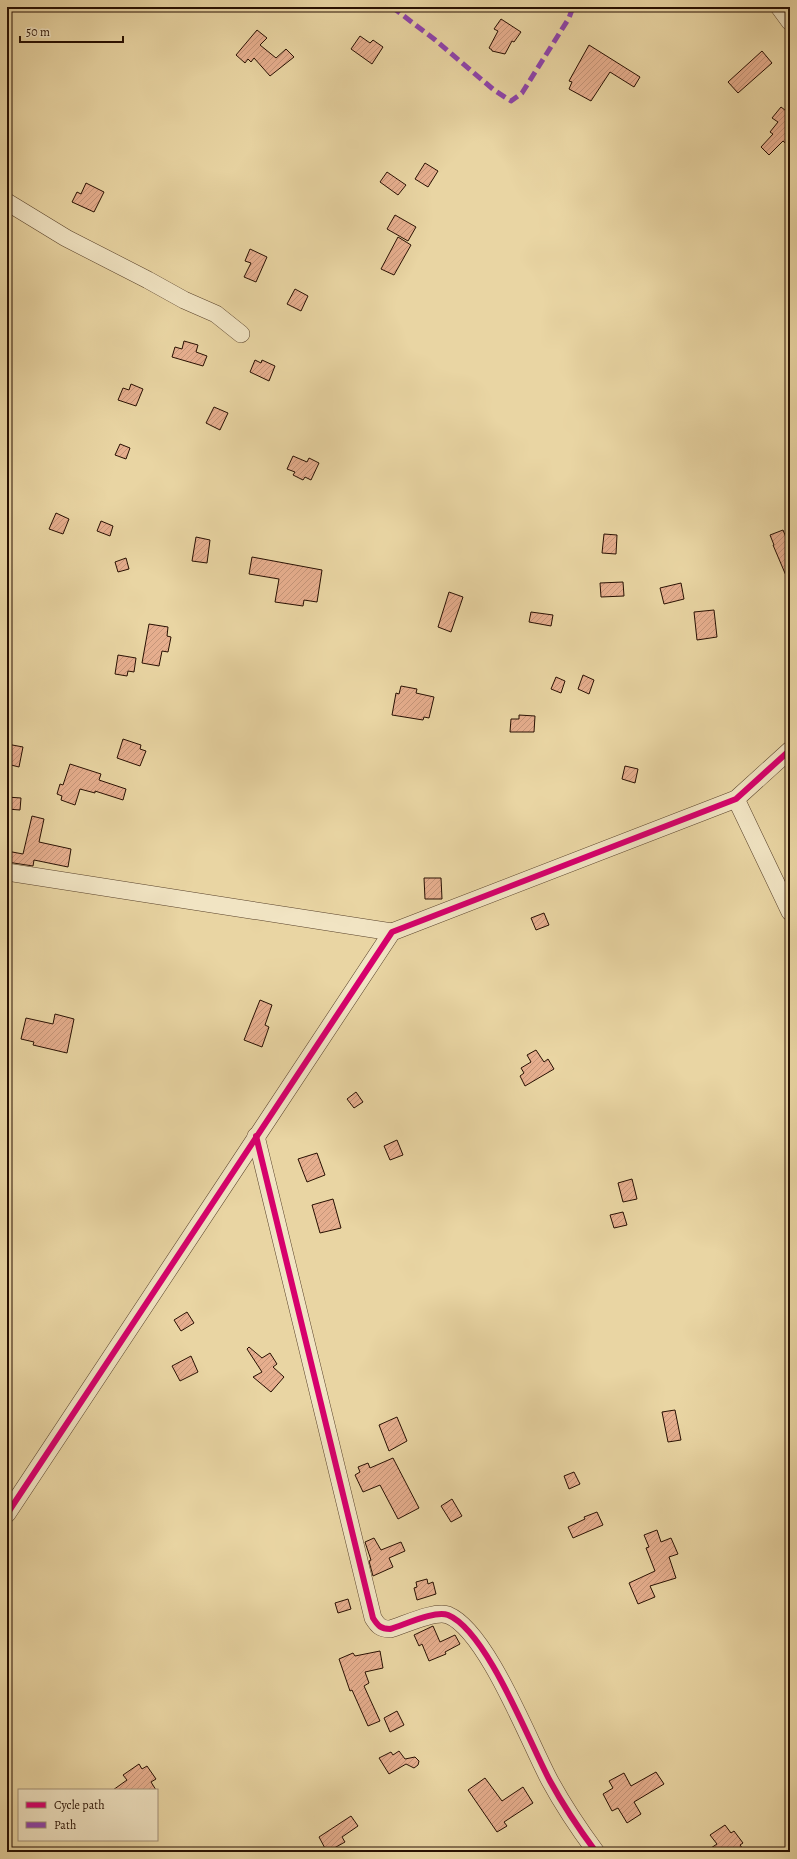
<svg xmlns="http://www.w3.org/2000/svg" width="797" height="1859" font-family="Alegreya,serif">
<defs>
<pattern id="building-hatch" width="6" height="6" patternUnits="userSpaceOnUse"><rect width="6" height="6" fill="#e6ae8e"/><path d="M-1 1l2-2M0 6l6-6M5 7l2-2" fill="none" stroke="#c59579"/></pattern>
</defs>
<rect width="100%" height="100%" fill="#e9d5a3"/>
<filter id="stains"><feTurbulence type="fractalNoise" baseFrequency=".005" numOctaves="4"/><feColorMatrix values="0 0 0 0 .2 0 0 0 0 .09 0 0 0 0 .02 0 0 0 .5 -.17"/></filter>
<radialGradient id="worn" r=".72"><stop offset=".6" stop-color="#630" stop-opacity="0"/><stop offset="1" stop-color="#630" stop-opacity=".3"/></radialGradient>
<g fill="url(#building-hatch)" stroke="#281002">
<polygon points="501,19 521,32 514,42 512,41 505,54 492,51 492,50 489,48 498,31 494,29"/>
<polygon points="257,30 267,38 260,45 276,58 286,49 294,57 270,76 254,58 251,62 248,59 245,63 236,55"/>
<polygon points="360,36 370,43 373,40 383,47 372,64 351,49"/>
<polygon points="589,45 640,77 634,87 610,72 591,101 569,89 572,82 569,81"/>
<polygon points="762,51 772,63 738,93 728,82"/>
<polygon points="781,107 790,114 790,147 783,141 769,155 761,147 773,134 770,132 778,122 772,118"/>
<polygon points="425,163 438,171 428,187 415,179"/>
<polygon points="387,172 406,185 398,195 380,182"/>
<polygon points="86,183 104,192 94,212 72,202 77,192 81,194"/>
<polygon points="395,215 416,227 408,241 387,229"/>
<polygon points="398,237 411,245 394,275 381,269"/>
<polygon points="250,249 267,257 256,282 244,277 251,263 245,261"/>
<polygon points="295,289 308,296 301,311 287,304"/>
<polygon points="184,341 198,345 196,352 207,356 203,366 172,357 175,347 182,349"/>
<polygon points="255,360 261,363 262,360 275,366 269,381 250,372"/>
<polygon points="131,384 143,389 136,406 118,400 123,388 129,390"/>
<polygon points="214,407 228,413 220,430 206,423"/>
<polygon points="120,444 130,448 126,459 115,455"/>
<polygon points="293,456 307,462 309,458 319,463 311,480 305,477 303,480 293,475 295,472 287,469"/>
<polygon points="56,513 69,519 63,534 49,529"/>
<polygon points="101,521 113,526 110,536 97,531"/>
<polygon points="783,530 790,547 790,585 773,545 774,545 770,535"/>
<polygon points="604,534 617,535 616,554 602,553"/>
<polygon points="196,537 210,540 207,563 192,561"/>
<polygon points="252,557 322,570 317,602 304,600 303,606 275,602 279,579 249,574"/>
<polygon points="126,558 129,569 118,572 115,562"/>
<polygon points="623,582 624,596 601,597 600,583"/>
<polygon points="681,583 684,599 664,604 660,588"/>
<polygon points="449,592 463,597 451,632 438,627"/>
<polygon points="714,610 717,637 697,640 694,612"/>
<polygon points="531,612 553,615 551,626 529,622"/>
<polygon points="149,624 168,627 167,636 171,637 168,652 162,651 159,666 142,663"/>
<polygon points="118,655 136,658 134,672 128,671 127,676 115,674"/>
<polygon points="583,675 594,680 589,694 578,689"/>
<polygon points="556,677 565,681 561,693 551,689"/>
<polygon points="401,686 417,689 416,693 434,697 429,718 424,717 423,720 392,715 396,693 399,694"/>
<polygon points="519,715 535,716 534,732 510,732 511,719 519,719"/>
<polygon points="123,739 141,745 140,749 146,751 140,766 117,758"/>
<polygon points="7,744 23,747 19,767 7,764"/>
<polygon points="70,764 101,774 99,780 126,789 123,800 95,791 95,793 80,789 75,805 61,800 62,796 57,794 60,784 63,785"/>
<polygon points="625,766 638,769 635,783 622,779"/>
<polygon points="7,797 21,798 20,810 7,809"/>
<polygon points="32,816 44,819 39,842 71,849 68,867 34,860 33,866 7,862 7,851 23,854"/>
<polygon points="424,878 441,878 442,899 425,899"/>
<polygon points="544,913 549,925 536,930 531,918"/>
<polygon points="260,1000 272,1005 265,1025 269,1027 262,1047 244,1040"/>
<polygon points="55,1014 74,1019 67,1053 33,1045 34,1042 21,1039 26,1018 53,1024"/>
<polygon points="536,1050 544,1062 548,1059 554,1069 525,1086 520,1076 524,1073 521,1068 531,1062 527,1055"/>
<polygon points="356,1092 363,1102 354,1108 347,1099"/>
<polygon points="397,1140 403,1155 390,1160 384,1146"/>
<polygon points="317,1153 325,1175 307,1182 298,1159"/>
<polygon points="632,1179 637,1199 623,1202 618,1183"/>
<polygon points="333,1199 341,1228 320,1233 312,1205"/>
<polygon points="623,1212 627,1225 614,1228 610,1215"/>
<polygon points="187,1312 194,1323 181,1331 174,1320"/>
<polygon points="249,1347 262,1358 270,1353 277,1364 273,1367 284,1377 271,1392 253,1377 262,1372 247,1349"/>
<polygon points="191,1356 198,1372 180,1381 172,1366"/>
<polygon points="675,1410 681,1440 668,1442 662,1412"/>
<polygon points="397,1417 407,1441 389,1451 379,1425"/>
<polygon points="393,1458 419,1508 398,1519 380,1485 363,1492 355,1475 360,1472 358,1467 368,1463 370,1468"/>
<polygon points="574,1472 580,1484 569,1489 564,1476"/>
<polygon points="452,1499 462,1516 451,1522 441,1506"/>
<polygon points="597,1512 603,1525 573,1538 568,1527 585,1519 584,1517"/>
<polygon points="657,1530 661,1542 671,1538 678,1554 669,1557 676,1578 650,1586 655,1597 638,1604 629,1583 655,1571 646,1548 649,1547 644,1535"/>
<polygon points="374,1538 381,1550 401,1542 405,1551 389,1558 393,1567 373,1576 369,1561 371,1560 365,1542"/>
<polygon points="427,1579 428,1584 433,1582 436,1594 417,1600 414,1588 417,1587 416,1582"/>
<polygon points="348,1599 351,1609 338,1613 335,1603"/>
<polygon points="433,1626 440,1642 455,1635 460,1644 445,1652 446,1654 429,1661 422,1644 419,1646 414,1635"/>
<polygon points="380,1651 383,1668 365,1672 369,1683 364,1686 380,1721 368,1726 352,1690 350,1691 339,1659 353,1653 355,1656"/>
<polygon points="397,1711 404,1725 390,1732 384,1718"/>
<polygon points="399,1751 405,1759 415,1757 419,1761 418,1765 414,1768 406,1764 389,1774 379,1758 391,1752 393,1755"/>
<polygon points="139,1764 142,1769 147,1766 156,1779 151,1782 156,1790 113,1790 127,1780 123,1775"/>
<polygon points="656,1772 664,1784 634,1802 641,1814 627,1823 618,1808 612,1811 603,1794 613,1788 609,1781 624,1773 631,1786"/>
<polygon points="485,1778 502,1801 523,1787 533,1803 504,1822 507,1826 497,1832 468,1790"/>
<polygon points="351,1816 358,1826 342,1837 345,1842 327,1852 319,1837"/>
<polygon points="725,1825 731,1833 734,1831 743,1843 740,1845 745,1852 705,1852 717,1844 710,1835"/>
</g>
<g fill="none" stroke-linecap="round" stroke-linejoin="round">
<g stroke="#58412a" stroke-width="18">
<g id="minor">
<polyline points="779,7 790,22"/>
<polyline points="7,202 66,238 148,280 184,300 216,314 241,334"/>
<polyline points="736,799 790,912"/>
<polyline points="7,872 392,932"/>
<path d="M256 1136 373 1618C378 1626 381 1629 390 1629 404 1625 435 1610 448 1615 487 1631 529 1742 550 1781 563 1805 579 1829 596 1852"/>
<polyline points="7,1514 392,932 736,799 790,750"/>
</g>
</g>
<use href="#minor" stroke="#f1e4c3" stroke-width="17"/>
<polyline stroke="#8e44ad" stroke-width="5" stroke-dasharray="10 5" stroke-linecap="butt" points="392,7 434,39 494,90 511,101 522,93 569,18 573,7"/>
<g stroke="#f1e4c3" stroke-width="8">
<g id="cycleway">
<path d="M256 1136 373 1618C378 1626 381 1629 390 1629 404 1625 435 1610 448 1615 487 1631 529 1742 550 1781 563 1805 579 1829 596 1852"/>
<polyline points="7,1514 392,932 736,799 790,750"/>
</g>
</g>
<use href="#cycleway" stroke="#d6006c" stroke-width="6"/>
</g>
<rect width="797" height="1859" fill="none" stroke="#e9d5a3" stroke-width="24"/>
<rect x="8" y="8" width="781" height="1843" fill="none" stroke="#281002" stroke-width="2"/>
<rect x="12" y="12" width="773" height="1835" fill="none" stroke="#281002"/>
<rect x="18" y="1789" width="140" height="52" fill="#f1e4c3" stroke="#a18f76"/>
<rect x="26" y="1802" width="20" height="6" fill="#d6006c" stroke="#a18f76"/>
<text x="54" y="1809" font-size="12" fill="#281002">Cycle path</text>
<rect x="26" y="1822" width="20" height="6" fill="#8e44ad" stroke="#a18f76"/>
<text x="54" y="1829" font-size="12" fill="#281002">Path</text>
<path d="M20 36v6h103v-6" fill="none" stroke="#281002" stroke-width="2"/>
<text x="26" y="36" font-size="12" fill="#281002" stroke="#f1e4c3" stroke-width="3" paint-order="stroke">50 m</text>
<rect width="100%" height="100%" filter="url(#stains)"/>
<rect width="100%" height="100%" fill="url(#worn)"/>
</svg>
